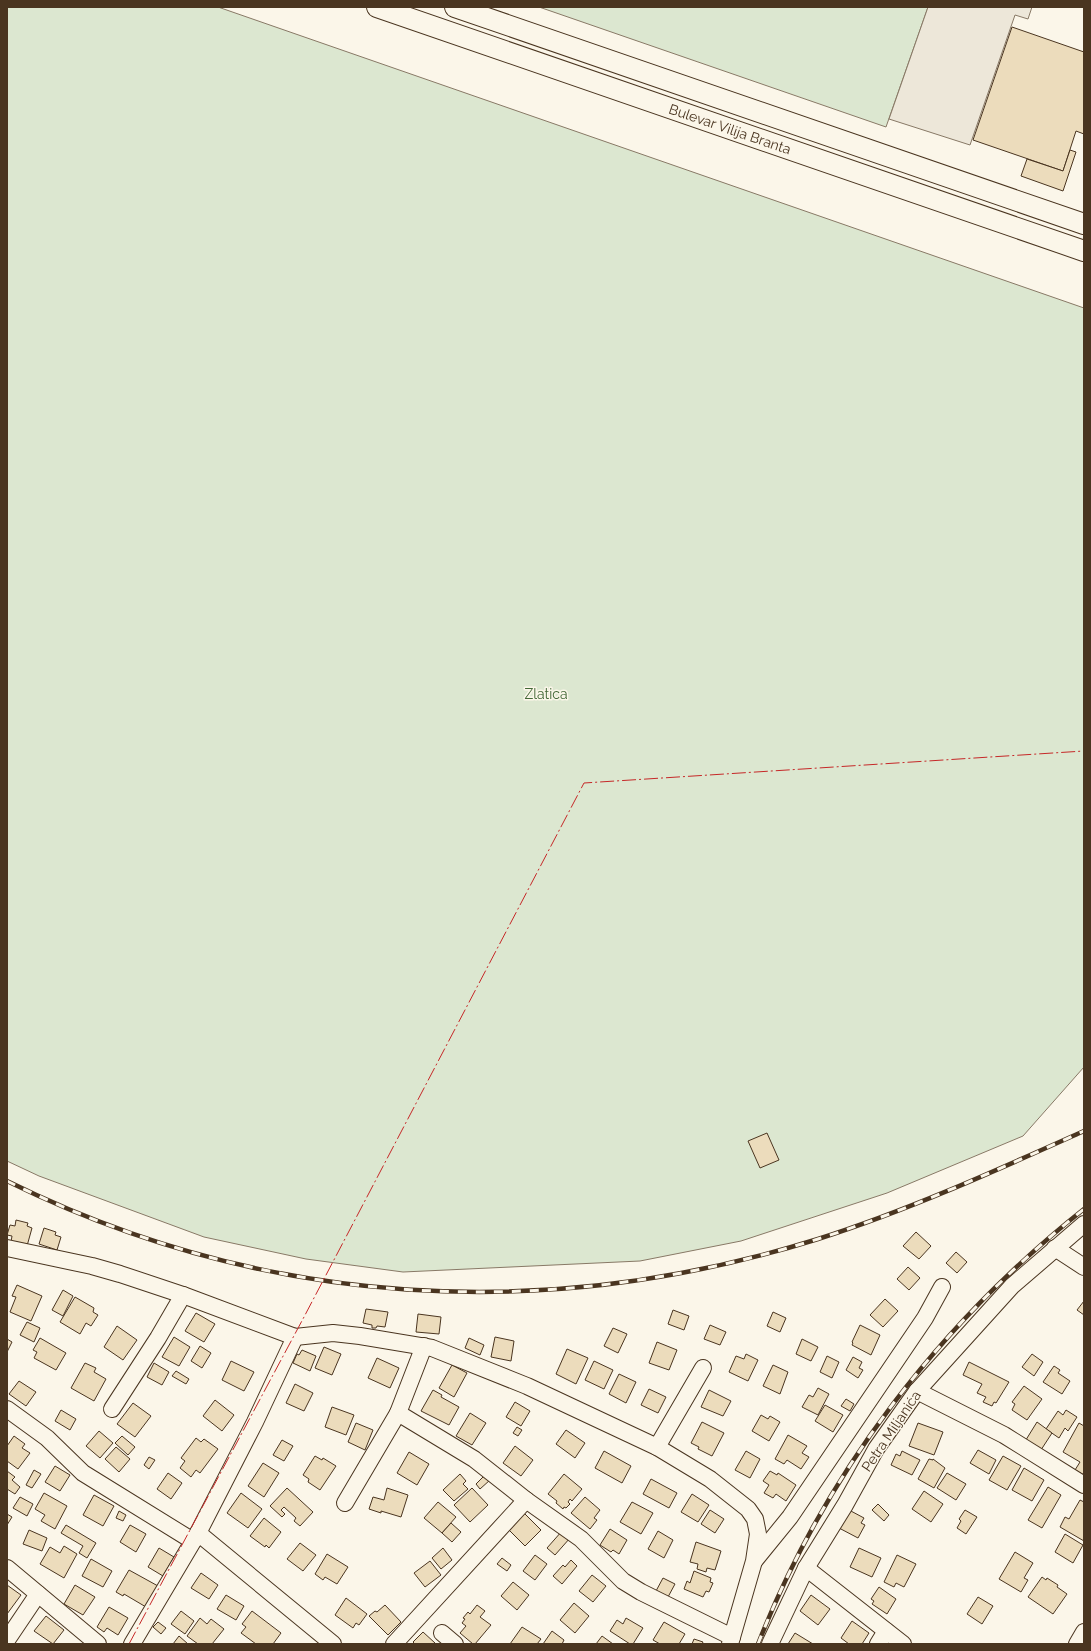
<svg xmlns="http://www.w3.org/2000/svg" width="1091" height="1651" font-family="Raleway,sans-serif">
<rect width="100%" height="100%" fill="#fbf6e9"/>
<g fill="#dce7d0" stroke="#887966">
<polygon points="7,7 218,7 1084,308 1084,1067 1023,1136 887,1193 741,1241 640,1261 403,1272 306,1259 204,1237 39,1176 7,1161"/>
<polygon points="539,7 928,7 886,127"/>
</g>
<polygon fill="#ede7d9" stroke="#887966" points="928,7 1032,7 1028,19 1015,15 970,145 889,119"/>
<g fill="#ecdcbc" stroke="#4a3520">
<polygon points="1012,27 1084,52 1084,134 1076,131 1063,171 973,140"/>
<polygon points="1070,150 1076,152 1063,191 1021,176 1027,159 1063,171"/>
<polygon points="767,1133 779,1160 760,1168 748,1141"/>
<polygon points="16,1220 28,1223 27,1226 32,1228 27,1246 11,1242 12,1236 7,1235 10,1225 15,1226"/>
<polygon points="44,1228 56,1232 55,1235 61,1237 57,1250 39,1244"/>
<polygon points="916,1232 931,1246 919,1259 903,1246"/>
<polygon points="956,1252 967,1262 957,1273 946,1263"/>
<polygon points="908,1267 920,1278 909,1290 897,1279"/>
<polygon points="17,1285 42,1296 31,1321 10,1312 16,1297 12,1296"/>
<polygon points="63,1290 73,1296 63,1316 52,1310"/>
<polygon points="75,1297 94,1308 93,1312 98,1315 91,1326 86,1323 80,1334 60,1322"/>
<polygon points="885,1299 898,1311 883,1327 870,1315"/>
<polygon points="1084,1301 1084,1315 1077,1310"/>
<polygon points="366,1309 388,1312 385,1327 377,1326 376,1328 372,1328 372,1325 363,1323"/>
<polygon points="673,1310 689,1316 684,1330 668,1324"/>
<polygon points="773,1312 786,1318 780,1332 767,1326"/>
<polygon points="196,1313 215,1324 204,1342 185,1331"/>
<polygon points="418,1314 441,1317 439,1334 416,1332"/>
<polygon points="27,1322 40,1328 34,1342 20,1335"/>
<polygon points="710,1325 726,1332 720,1345 704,1339"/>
<polygon points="860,1325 880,1335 871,1355 852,1345 853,1343 852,1342"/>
<polygon points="117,1326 137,1340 123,1360 104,1347"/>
<polygon points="613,1328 627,1334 618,1353 604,1346"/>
<polygon points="174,1337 190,1347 179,1366 162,1357"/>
<polygon points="495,1337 514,1341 511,1361 491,1357"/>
<polygon points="40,1338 66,1353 56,1370 34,1358 37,1352 33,1350"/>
<polygon points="469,1338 484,1345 480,1355 465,1348"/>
<polygon points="7,1339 12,1342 7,1352"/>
<polygon points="802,1339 818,1347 811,1361 796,1354"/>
<polygon points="657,1342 677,1350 669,1370 649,1363"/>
<polygon points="200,1346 211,1353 202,1368 191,1361"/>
<polygon points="324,1347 341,1354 332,1375 315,1368"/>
<polygon points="567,1349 588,1358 576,1384 556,1374"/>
<polygon points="302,1350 316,1356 310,1371 293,1363 297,1354 299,1355"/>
<polygon points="746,1354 758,1360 748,1381 729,1372 736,1356 744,1359"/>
<polygon points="1032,1354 1043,1362 1034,1376 1022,1367"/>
<polygon points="827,1356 839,1362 832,1378 820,1372"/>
<polygon points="853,1357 862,1362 859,1368 863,1370 858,1378 846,1370"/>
<polygon points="377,1358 399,1368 390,1388 368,1378"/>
<polygon points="231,1361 254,1372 244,1391 222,1380"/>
<polygon points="594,1361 613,1370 604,1389 585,1380"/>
<polygon points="969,1362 1009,1382 996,1403 994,1402 992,1406 983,1402 986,1397 977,1393 982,1384 963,1375"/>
<polygon points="85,1363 96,1368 94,1372 106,1379 94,1401 71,1388"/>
<polygon points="154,1363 169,1372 162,1385 147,1377"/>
<polygon points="452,1365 467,1373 454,1397 439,1388"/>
<polygon points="773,1365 788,1372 780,1394 763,1386"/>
<polygon points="1054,1366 1060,1370 1058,1373 1070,1381 1062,1394 1043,1382"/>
<polygon points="176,1371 189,1379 186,1384 172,1376"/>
<polygon points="619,1374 636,1382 626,1403 609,1394"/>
<polygon points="19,1381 36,1392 26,1406 9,1394"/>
<polygon points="295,1384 313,1393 304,1411 286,1403"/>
<polygon points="1024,1386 1042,1399 1027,1420 1012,1410 1015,1404 1012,1402"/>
<polygon points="818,1388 829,1394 818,1415 802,1407 809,1395 813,1397"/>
<polygon points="649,1389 666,1397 658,1413 641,1405"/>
<polygon points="433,1390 442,1395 441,1397 459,1407 449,1425 421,1411"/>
<polygon points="709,1390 731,1401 723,1416 701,1407"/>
<polygon points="846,1399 854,1404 850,1411 841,1406"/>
<polygon points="215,1400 234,1415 222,1431 203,1416"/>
<polygon points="515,1402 530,1411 521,1426 506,1417"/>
<polygon points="133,1403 151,1416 135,1437 117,1424"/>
<polygon points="825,1405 843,1415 833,1432 815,1421"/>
<polygon points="332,1407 354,1415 346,1435 325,1427"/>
<polygon points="61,1410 76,1419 70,1430 55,1421"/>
<polygon points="1066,1410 1077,1417 1068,1431 1065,1428 1059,1438 1046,1429 1058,1411 1063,1415"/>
<polygon points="470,1413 486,1423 472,1445 456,1436"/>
<polygon points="761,1415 768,1419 770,1416 780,1422 769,1441 752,1431"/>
<polygon points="702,1422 724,1433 712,1456 698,1449 699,1447 691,1443"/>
<polygon points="1037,1422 1052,1433 1039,1453 1024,1443"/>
<polygon points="356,1423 373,1430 365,1450 348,1442"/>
<polygon points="918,1423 943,1432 934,1455 909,1446"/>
<polygon points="1079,1423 1084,1426 1084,1475 1075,1470 1080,1462 1063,1452"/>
<polygon points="517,1427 522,1430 518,1436 513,1433"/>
<polygon points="566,1430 585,1443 575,1458 556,1444"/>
<polygon points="99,1431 113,1443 100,1458 86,1446"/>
<polygon points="788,1435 807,1446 802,1453 809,1457 801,1469 787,1460 784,1464 775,1459"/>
<polygon points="14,1436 25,1444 22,1448 30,1453 18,1469 7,1461 7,1446"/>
<polygon points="122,1436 135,1447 128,1455 115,1443"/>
<polygon points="196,1438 201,1442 204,1439 218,1449 200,1473 196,1470 191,1477 180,1468 185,1461 181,1458"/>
<polygon points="282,1440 293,1446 284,1461 273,1455"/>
<polygon points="515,1446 533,1460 521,1476 503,1463"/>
<polygon points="116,1447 130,1459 119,1472 105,1459"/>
<polygon points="978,1450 996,1460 989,1474 970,1463"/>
<polygon points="604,1451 631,1466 622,1483 595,1468"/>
<polygon points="746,1451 760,1459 750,1478 735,1470"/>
<polygon points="902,1451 920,1460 912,1475 891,1465 896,1454 900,1456"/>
<polygon points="409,1452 429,1464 417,1485 397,1473"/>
<polygon points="315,1456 322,1460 323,1458 336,1466 320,1490 308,1482 309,1479 303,1475"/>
<polygon points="1003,1456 1021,1466 1007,1490 989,1480"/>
<polygon points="149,1457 155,1460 149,1469 144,1465"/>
<polygon points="929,1459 933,1460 933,1459 945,1468 934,1488 918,1479"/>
<polygon points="263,1463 279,1473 264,1497 248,1486"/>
<polygon points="55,1466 70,1475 60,1491 45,1482"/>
<polygon points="1024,1468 1044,1480 1032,1501 1012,1490"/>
<polygon points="34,1470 41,1474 32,1488 26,1485"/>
<polygon points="7,1471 15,1477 12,1480 20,1487 15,1494 7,1489"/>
<polygon points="770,1471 777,1475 778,1473 796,1485 786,1501 776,1494 773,1498 764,1493 769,1485 763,1481"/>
<polygon points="168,1473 182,1483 171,1499 157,1489"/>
<polygon points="947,1473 966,1484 956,1500 937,1488"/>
<polygon points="460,1474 466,1481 463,1484 468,1489 454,1501 443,1490"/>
<polygon points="564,1474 582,1489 572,1501 570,1499 568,1502 570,1504 566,1508 564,1507 563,1509 556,1503 557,1501 548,1494"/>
<polygon points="485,1475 490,1480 480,1489 476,1484"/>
<polygon points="651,1479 677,1493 669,1508 643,1494"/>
<polygon points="1048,1487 1061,1495 1042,1528 1028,1520"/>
<polygon points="287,1488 313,1512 300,1526 294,1521 296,1518 284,1507 281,1510 285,1514 282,1517 270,1506"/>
<polygon points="387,1488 408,1495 401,1517 381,1511 381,1513 369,1509 373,1497 384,1500"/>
<polygon points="472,1488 488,1505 470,1522 454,1505"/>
<polygon points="924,1491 943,1504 931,1522 912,1509"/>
<polygon points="44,1493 67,1506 55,1529 41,1521 45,1515 35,1509"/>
<polygon points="241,1493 262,1509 248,1528 227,1513"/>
<polygon points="692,1494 709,1505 698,1522 681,1512"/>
<polygon points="94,1495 114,1506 103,1526 83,1515"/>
<polygon points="20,1497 33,1504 27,1516 13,1508"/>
<polygon points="585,1497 600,1510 594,1518 597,1520 590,1529 571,1513"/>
<polygon points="1080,1500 1084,1502 1084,1541 1060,1527 1065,1517 1069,1519"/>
<polygon points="438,1502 456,1517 442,1533 424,1518"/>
<polygon points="632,1502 653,1513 641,1534 620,1522"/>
<polygon points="878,1504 889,1515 884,1521 872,1510"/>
<polygon points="710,1510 724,1519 715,1533 701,1524"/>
<polygon points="849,1510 864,1518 861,1523 865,1525 858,1538 839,1528"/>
<polygon points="965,1510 977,1517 966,1534 957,1528 961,1521 959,1519"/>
<polygon points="119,1511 126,1515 123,1521 116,1518"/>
<polygon points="524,1513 541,1530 525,1546 508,1529"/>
<polygon points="7,1514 12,1517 7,1525"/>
<polygon points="264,1518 281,1532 269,1548 266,1545 265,1547 250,1536"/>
<polygon points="451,1523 461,1532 452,1542 442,1533"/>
<polygon points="66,1525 96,1543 87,1558 79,1553 83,1546 61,1533"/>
<polygon points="130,1525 146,1534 136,1552 120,1542"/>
<polygon points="610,1529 627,1540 619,1554 613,1550 611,1552 600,1545"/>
<polygon points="29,1530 47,1538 42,1551 23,1544"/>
<polygon points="562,1531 570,1538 555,1555 547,1548"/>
<polygon points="658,1531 673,1540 664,1558 648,1549"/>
<polygon points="1065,1534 1083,1545 1073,1563 1055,1552"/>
<polygon points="696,1542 721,1551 715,1570 707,1568 706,1572 697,1569 698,1564 690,1562"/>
<polygon points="300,1543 316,1555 303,1571 287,1559"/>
<polygon points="64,1546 77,1554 64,1578 40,1564 50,1547 60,1553"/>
<polygon points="159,1548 174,1557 163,1576 148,1567"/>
<polygon points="443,1548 452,1560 441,1569 432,1558"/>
<polygon points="859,1548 881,1558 872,1577 850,1567"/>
<polygon points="1015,1552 1033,1563 1024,1578 1028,1580 1021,1592 999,1579"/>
<polygon points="327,1554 348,1567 337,1584 325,1577 323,1580 315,1574"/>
<polygon points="535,1555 547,1564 535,1580 523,1571"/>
<polygon points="897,1555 916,1564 904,1587 896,1583 894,1587 884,1582"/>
<polygon points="502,1558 511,1565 507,1571 497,1564"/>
<polygon points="91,1559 112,1571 103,1587 82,1576"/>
<polygon points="571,1560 577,1566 562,1584 553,1576 563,1565 565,1567"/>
<polygon points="430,1561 441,1575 425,1587 414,1573"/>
<polygon points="129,1570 158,1586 146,1607 124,1594 123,1596 116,1592"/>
<polygon points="694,1571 711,1578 710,1582 713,1583 709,1592 706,1591 703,1597 684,1589 687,1581 690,1583"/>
<polygon points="201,1573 218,1585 209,1599 191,1588"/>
<polygon points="592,1575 606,1586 593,1602 579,1591"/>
<polygon points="1042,1577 1046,1580 1047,1578 1058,1585 1057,1587 1067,1594 1053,1614 1028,1597"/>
<polygon points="663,1578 675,1584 668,1597 656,1591"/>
<polygon points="513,1582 529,1595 517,1610 501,1596"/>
<polygon points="7,1585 21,1595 7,1614"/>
<polygon points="75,1585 95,1597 83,1615 64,1604"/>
<polygon points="879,1587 896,1599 887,1614 872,1604 874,1601 871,1599"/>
<polygon points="226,1595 244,1606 236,1620 217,1609"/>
<polygon points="811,1595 830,1609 818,1625 800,1611"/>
<polygon points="978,1597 993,1606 982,1624 967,1614"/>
<polygon points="346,1598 367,1614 359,1625 356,1623 353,1628 335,1615"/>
<polygon points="574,1603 589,1616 575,1633 560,1620"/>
<polygon points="385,1605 401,1622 388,1635 369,1616 375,1611 377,1612"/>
<polygon points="477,1605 485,1611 480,1617 491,1625 475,1644 473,1644 460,1633 466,1626 462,1623 465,1619 463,1618 468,1612 470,1614"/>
<polygon points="109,1607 128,1618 118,1635 107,1628 104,1632 97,1627"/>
<polygon points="181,1611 194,1621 185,1634 171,1624"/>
<polygon points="252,1611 281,1633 273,1644 256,1644 241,1633 246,1627 242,1624"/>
<polygon points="46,1616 64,1630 53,1644 34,1631"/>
<polygon points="200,1618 207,1624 211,1619 224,1629 212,1644 198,1644 187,1636"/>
<polygon points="626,1618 643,1628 633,1644 630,1644 610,1631 617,1620 623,1624"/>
<polygon points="852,1621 869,1633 862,1644 849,1644 841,1638"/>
<polygon points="158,1622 166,1628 161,1634 153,1627"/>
<polygon points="664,1622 685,1634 679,1644 660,1644 653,1640"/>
<polygon points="522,1627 541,1639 537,1644 510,1644"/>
<polygon points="552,1631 564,1640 562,1644 543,1644"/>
<polygon points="423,1632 435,1643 434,1644 415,1644 413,1642"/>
<polygon points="795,1633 813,1644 788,1644"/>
<polygon points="179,1636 188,1644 173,1644"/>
<polygon points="602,1636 613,1644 596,1644"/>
<polygon points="694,1639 703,1642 702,1644 692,1644"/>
</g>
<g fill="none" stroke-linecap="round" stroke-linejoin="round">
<g stroke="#4a3520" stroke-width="18">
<g id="minor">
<polyline points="7,1248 92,1266 120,1274 183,1295 295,1337 333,1333 360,1336 432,1348 527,1386 657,1447 710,1479 748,1509 755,1519 758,1534 754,1561 730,1644"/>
<polyline points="1055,1248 1084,1267"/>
<polyline points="917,1391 1004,1435 1084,1485"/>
<polyline points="7,1409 47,1438 83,1473 193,1541"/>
<polyline points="112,1409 158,1338 183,1295"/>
<polyline points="398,1413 474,1459 526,1500 581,1539 623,1581 641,1592 732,1637"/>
<polyline points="657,1447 703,1368"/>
<polyline points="345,1503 398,1413 424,1346"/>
<polyline points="198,1533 333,1644"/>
<polyline points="755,1560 790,1517 925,1318 942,1287"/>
<polyline points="7,1568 98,1644"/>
<polyline points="806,1568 903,1644"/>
<polyline points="442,1633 455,1644"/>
<polyline points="7,1640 38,1594"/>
<polyline points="132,1644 198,1533 255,1422 295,1337"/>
<polyline points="394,1644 526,1500"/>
<polyline points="770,1644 806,1568 845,1505 876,1449 917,1391 1012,1286 1084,1224"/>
<polyline points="878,1644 886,1631"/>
<polyline points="1077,1644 1084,1632"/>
</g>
</g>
<g stroke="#4a3520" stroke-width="22">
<g id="major">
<polyline points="377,7 1084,251"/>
<polyline points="455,7 1084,224"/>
</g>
</g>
<use href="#minor" stroke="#fbf6e9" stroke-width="16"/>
<use href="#major" stroke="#fbf6e9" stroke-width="20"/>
<g stroke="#4a3520" stroke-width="4.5">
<g id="rail">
<path d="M7 1181C264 1308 545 1324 818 1239 909 1210 997 1170 1084 1131"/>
<path d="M758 1644C825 1473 940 1323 1084 1209"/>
</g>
</g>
<use href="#rail" stroke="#fbf6e9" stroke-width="3" stroke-dasharray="9" stroke-linecap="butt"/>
<polyline stroke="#c62828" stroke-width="1" stroke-dasharray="14 3 2 3" stroke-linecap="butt" points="129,1644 304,1317 584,783 1084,751"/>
</g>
<g text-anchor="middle" stroke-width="3" stroke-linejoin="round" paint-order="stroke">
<g font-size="14" fill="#4a3520" stroke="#fbf6e9">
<text transform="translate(730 129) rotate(19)" y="5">Bulevar Vilija Branta</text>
<text transform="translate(891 1431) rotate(-56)" y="5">Petra Miljanića</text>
</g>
<g font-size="14" fill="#436837" stroke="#fbf6e9">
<text x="546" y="699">Zlatica</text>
</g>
</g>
<rect width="1091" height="1651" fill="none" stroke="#4a3520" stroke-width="16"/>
</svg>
